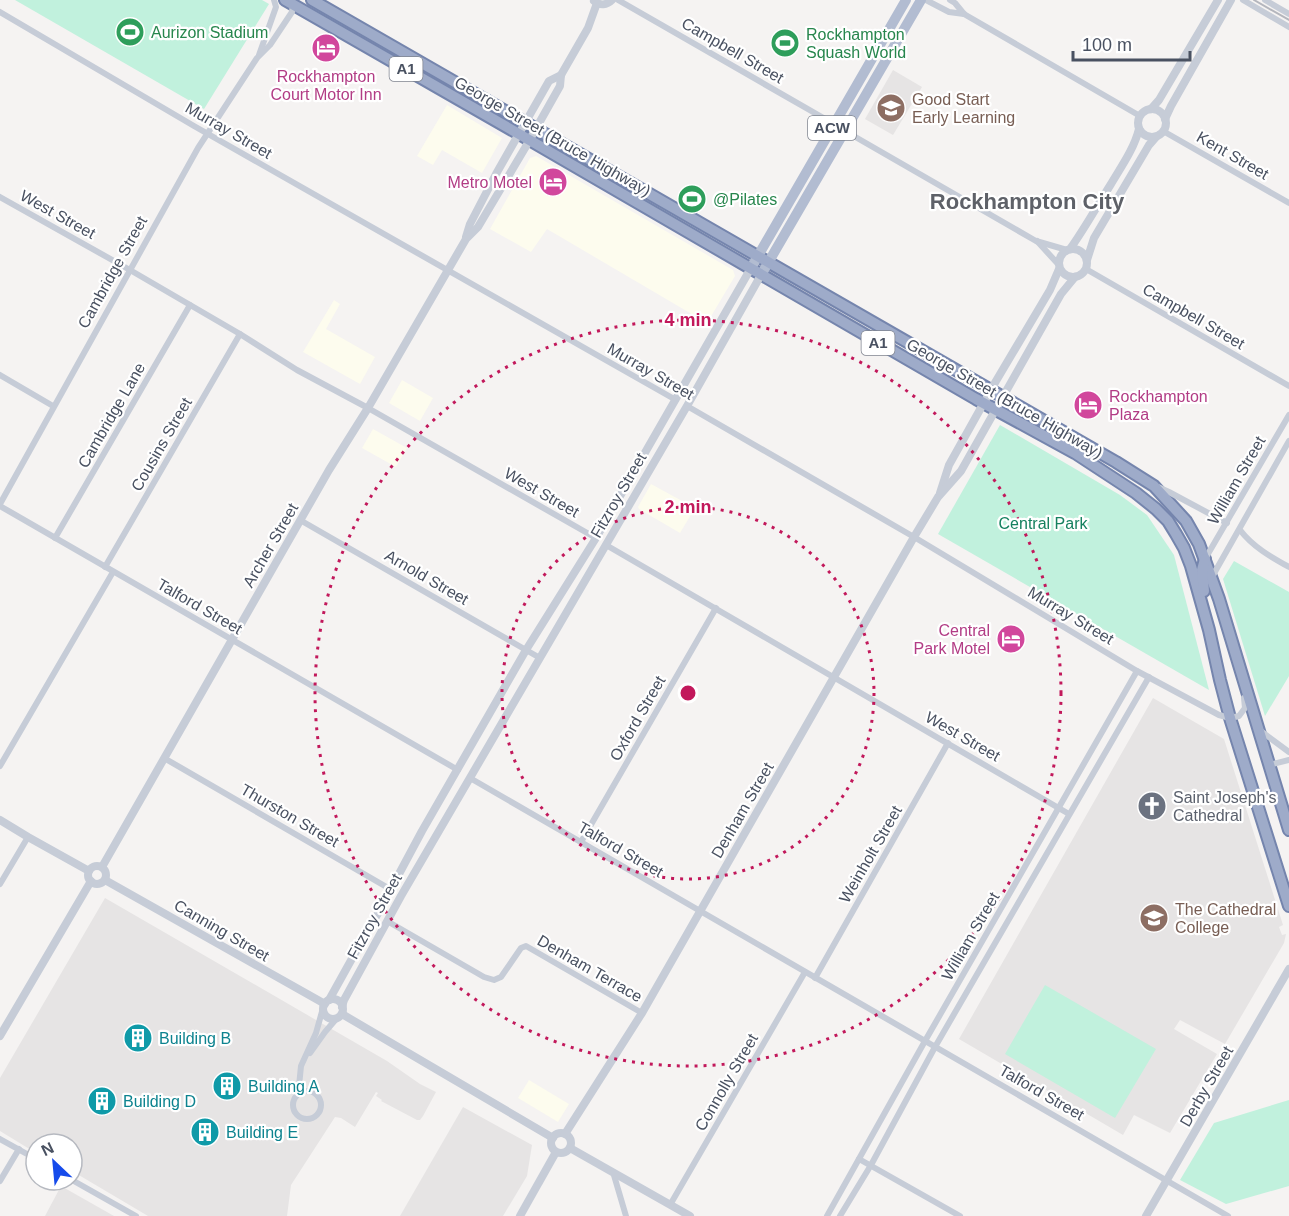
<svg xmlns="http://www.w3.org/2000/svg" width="1289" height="1216" font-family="Arial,sans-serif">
<rect width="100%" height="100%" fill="#f5f3f2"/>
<g fill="#fdfcee">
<polygon points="447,105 502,138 482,173 442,150 433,165 417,156"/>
<polygon points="536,156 733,270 735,276 707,323 547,229 531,252 490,229 530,158"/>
<polygon points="334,300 340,304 326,329 375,357 360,384 303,352"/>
<polygon points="402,380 433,398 420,421 389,403"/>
<polygon points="373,429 407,448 396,467 362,448"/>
<polygon points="651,484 695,508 680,533 639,509 638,507"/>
<polygon points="529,1080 569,1104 558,1122 518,1098"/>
</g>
<g fill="#e6e4e4">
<polygon points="893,70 922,87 893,135 865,119"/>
<polygon points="1153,698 1224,739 1283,925 1279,927 1282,935 1286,934 1284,943 1225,1044 1180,1020 1174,1029 1217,1054 1170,1133 1134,1115 1123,1135 959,1039"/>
<polygon points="105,898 387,1061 420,1084 436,1092 423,1116 420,1120 417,1120 381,1101 382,1100 376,1096 378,1093 376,1092 355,1127 341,1118 335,1117 291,1185 287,1216 148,1216 72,1171 72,1144 36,1144 36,1153 0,1131 0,1078"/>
<polygon points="463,1107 532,1145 527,1176 503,1216 400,1216"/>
<polygon points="61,1186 114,1216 45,1216"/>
</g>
<g fill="#c1f1dd">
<polygon points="15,0 262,0 269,4 204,109"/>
<polygon points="1000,425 1120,495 1147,515 1174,555 1209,690 938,534"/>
<polygon points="1234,561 1289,592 1289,676 1265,716 1223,579"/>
<polygon points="1045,985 1156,1049 1115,1118 1005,1054"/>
<polygon points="1289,1100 1289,1186 1226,1204 1180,1180 1214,1123"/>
</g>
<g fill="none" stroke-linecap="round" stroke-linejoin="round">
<g stroke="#7585ad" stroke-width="14">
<g id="trunk">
<polyline points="285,0 519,134 976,399 1075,453 1136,493 1156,509 1168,521 1176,534 1184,548 1191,566 1209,630 1220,680 1230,718 1289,906"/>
<polyline points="312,0 1116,462 1154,486 1186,521 1199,544 1219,599 1289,830"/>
<polyline points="1204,591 1202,570 1205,559"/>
</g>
</g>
<g stroke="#c6ccd7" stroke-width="6">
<polyline points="618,0 834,124"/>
<polyline points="926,0 949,12 964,14"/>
<polyline points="950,0 955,3 964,14 1140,116"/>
<polyline points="1243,0 1289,27"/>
<polyline points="1265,0 1289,14"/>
<polyline points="0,12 194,126 676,400"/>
<polyline points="259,55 276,7 274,0"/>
<polyline points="845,131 1036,241 1067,250"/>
<polyline points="1163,131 1289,203"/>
<polyline points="0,197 130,270 240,334 297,370 368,408 596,538"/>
<polyline points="1037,241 1058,264"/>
<polyline points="1086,269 1289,386"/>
<polyline points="0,375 53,406"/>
<polyline points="687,406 914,537 1137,671 1219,715 1230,718 1239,716 1245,708 1244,698"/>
<polyline points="1158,487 1169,492 1227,523"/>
<polyline points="0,504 198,148 257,58 270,45 292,12 293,3"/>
<polyline points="0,506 458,770"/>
<polyline points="300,520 540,658"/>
<path d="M1240 530C1253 547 1271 557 1289 567"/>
<polyline points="55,538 190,305"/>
<polyline points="606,545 1069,814"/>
<polyline points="1205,559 1289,415"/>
<polyline points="105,567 240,334"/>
<polyline points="1212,577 1289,441"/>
<polyline points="1258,729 1289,752"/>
<polyline points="164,758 390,889"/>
<polyline points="1269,765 1289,760"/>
<polyline points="0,766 113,572"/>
<polyline points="470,778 1228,1216"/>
<polyline points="581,842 716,608"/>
<polyline points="0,884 28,837"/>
<polyline points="387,921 484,977 494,980 501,977 521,948 526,946 642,1013"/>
<polyline points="815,978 948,743"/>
<polyline points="310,1053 325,1032 337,1018"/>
<circle cx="307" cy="1105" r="14"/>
<polyline points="297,1095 299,1086 301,1066 316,1033 323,1008"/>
<polyline points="0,1139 36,1159"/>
<polyline points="859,1159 960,1216"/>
<polyline points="613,1172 626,1216"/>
<polyline points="72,1180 136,1216"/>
<polyline points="0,1181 19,1149"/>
<polyline points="670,1205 805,972"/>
<polyline points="827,1216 925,1041 1137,671"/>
<polyline points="840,1216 871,1165 935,1047 1149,677"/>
</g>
<g stroke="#c6ccd7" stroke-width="8">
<path d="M594 1C600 6 607 5 612 0"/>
<polyline points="1151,109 1159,100 1218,0"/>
<circle cx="1152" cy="123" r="14"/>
<polyline points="1165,119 1171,106 1231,0"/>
<polyline points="466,237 470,224 496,174 549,81 561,75"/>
<circle cx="1073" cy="263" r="14"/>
<path d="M1070 249C1085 228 1097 206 1111 184 1121 167 1134 149 1139 129"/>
<polyline points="1087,260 1094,238 1149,145 1156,137"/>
<polyline points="940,493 949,465 996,381 1050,290 1059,269"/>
<polyline points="0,820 28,837 89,871"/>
<circle cx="97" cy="875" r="9"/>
<polyline points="102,867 329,470 368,408 466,239 478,227 525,148 560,86 561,75 588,28 597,3"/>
<polyline points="105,880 325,1004"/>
<circle cx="333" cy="1009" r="10"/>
<polyline points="329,1000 359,946 377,915 422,831 526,650 596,538 751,268"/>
<polyline points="342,1007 344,1000 401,896 687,406 761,275"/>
<polyline points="342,1014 553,1138"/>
<polyline points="0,1036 91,881"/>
<circle cx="561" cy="1143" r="10"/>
<polyline points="565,1134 642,1013 914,537 938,497 961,471 1061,294 1075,277"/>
<polyline points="570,1148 690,1216"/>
<polyline points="520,1216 556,1152"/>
<polyline points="1146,1216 1289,969"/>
</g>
<g stroke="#b2bcd1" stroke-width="10">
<polyline points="751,268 906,0"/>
<polyline points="761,275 921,0"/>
</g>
<use href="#trunk" stroke="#9eabc9" stroke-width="10"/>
<polyline stroke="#b4b6bd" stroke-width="2" points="1254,0 1289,20"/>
</g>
<g fill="none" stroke="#c2185b" stroke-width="3" stroke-dasharray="3 6">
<circle cx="688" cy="693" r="186"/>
<circle cx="688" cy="693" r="373"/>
</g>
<defs>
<g id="stadium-disc" transform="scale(1.5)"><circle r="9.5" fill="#2e9e5b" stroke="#fff"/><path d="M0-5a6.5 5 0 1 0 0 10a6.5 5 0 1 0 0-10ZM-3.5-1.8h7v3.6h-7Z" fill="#fff"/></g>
<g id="hotel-disc" transform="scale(1.5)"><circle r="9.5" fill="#d1479c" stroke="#fff"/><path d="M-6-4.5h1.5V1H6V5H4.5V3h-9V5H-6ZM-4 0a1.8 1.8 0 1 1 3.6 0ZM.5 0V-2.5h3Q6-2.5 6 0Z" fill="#fff"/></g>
<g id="school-disc" transform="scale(1.5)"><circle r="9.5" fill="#8d6e63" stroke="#fff"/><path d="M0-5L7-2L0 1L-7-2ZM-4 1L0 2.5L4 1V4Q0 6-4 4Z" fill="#fff"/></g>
<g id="church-disc" transform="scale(1.5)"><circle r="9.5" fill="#6b7280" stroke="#fff"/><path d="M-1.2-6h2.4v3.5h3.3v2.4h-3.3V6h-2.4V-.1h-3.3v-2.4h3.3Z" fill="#fff"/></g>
<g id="building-disc" transform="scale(1.5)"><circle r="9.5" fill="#0f9aa8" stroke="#fff"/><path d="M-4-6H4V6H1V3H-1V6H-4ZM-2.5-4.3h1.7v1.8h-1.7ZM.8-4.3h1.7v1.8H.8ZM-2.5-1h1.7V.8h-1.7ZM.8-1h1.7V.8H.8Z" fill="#fff"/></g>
</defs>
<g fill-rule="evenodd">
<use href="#stadium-disc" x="130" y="32"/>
<use href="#stadium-disc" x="785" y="43"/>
<use href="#hotel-disc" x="326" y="48"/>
<use href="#school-disc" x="891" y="108"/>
<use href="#hotel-disc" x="553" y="182"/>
<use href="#stadium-disc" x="692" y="199"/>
<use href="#hotel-disc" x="1088" y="405"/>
<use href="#hotel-disc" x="1011" y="639"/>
<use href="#church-disc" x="1152" y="806"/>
<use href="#school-disc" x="1154" y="918"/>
<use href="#building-disc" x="138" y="1038"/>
<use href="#building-disc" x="227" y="1086"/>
<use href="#building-disc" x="102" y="1101"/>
<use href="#building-disc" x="205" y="1132"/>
</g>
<g text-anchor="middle" stroke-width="4.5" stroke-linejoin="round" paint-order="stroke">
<g fill="#fff" stroke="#808590" stroke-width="1.5">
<rect x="389.5" y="57" width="33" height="24" rx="4.5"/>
<rect x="808" y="116" width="48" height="24" rx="4.5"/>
<rect x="861.5" y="331" width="33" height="24" rx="4.5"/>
</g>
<g font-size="15" font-weight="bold" fill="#495161">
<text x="406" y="74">A1</text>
<text x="832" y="133">ACW</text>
<text x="878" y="348">A1</text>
</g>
<g font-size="16" fill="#27864d" stroke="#fff" text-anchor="start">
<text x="151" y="38">Aurizon Stadium</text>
<text x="806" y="40">Rockhampton<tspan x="806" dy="18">Squash World</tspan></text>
<text x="713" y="205">@Pilates</text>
</g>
<g font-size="16" fill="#495161" stroke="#fff">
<text transform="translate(733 50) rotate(30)" y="6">Campbell Street</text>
<text transform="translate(229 130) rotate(30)" y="6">Murray Street</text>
<text transform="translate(553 136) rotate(30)" y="6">George Street (Bruce Highway)</text>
<text transform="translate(1233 155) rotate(30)" y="6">Kent Street</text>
<text transform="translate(58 214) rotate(29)" y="6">West Street</text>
<text transform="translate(112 272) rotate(-61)" y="6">Cambridge Street</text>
<text transform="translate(1194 316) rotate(30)" y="6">Campbell Street</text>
<text transform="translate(651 371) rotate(30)" y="6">Murray Street</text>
<text transform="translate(1005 398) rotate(30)" y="6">George Street (Bruce Highway)</text>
<text transform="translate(111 415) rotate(-60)" y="6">Cambridge Lane</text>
<text transform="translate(161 444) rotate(-60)" y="6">Cousins Street</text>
<text transform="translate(1236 480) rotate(-60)" y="6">William Street</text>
<text transform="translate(542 492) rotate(30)" y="6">West Street</text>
<text transform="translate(618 495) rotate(-60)" y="6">Fitzroy Street</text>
<text transform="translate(270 545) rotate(-60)" y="6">Archer Street</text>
<text transform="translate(427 577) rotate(30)" y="6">Arnold Street</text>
<text transform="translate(200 606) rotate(30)" y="6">Talford Street</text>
<text transform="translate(1071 615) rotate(31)" y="6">Murray Street</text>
<text transform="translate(637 718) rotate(-60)" y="6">Oxford Street</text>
<text transform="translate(963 736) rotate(30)" y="6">West Street</text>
<text transform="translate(742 810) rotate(-60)" y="6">Denham Street</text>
<text transform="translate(290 815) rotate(30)" y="6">Thurston Street</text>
<text transform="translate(621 849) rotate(30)" y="6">Talford Street</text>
<text transform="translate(870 854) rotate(-60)" y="6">Weinholt Street</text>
<text transform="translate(374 916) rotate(-61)" y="6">Fitzroy Street</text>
<text transform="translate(222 930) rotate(30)" y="6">Canning Street</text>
<text transform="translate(970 936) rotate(-60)" y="6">William Street</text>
<text transform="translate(590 968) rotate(30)" y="6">Denham Terrace</text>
<text transform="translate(726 1082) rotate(-60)" y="6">Connolly Street</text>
<text transform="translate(1206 1086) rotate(-60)" y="6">Derby Street</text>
<text transform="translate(1042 1092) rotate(30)" y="6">Talford Street</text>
</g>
<g font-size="16" fill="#b23c85" stroke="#fff" text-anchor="end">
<text x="326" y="82" text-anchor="middle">Rockhampton<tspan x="326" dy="18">Court Motor Inn</tspan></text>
<text x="532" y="188">Metro Motel</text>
<text x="1109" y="402" text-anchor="start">Rockhampton<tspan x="1109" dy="18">Plaza</tspan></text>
<text x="990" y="636">Central<tspan x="990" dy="18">Park Motel</tspan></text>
</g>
<g font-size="16" fill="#785e54" stroke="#fff" text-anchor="start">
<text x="912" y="105">Good Start<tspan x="912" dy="18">Early Learning</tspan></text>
<text x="1175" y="915">The Cathedral<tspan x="1175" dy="18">College</tspan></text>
</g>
<g font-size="16" fill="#15815f" stroke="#fff">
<text x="1043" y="529">Central Park</text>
</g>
<g font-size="16" fill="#5b616d" stroke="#fff" text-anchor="start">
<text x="1173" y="803">Saint Joseph's<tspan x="1173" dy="18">Cathedral</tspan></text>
</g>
<g font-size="16" fill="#0d838f" stroke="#fff" text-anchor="start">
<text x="159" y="1044">Building B</text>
<text x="248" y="1092">Building A</text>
<text x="123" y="1107">Building D</text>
<text x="226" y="1138">Building E</text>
</g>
<g font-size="22" font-weight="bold" fill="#5e6168" stroke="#fff">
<text x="1027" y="209">Rockhampton City</text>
</g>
</g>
<circle cx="688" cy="693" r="9" fill="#c2185b" stroke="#fff" stroke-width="3"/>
<g font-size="18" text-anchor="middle" font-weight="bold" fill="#c2185b" stroke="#fff" stroke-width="4.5" stroke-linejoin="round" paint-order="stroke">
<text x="688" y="326">4 min</text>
<text x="688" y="513">2 min</text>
</g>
<g transform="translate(54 1162) rotate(334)"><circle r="28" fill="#ffffff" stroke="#b6b9c0" stroke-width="1.5"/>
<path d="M0-4.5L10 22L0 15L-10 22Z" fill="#164beb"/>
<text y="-9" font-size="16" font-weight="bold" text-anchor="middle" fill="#495161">N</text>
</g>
<path d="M1073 51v9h117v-9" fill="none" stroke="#495161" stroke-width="3"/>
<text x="1082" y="51" font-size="18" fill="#495161" stroke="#ffffff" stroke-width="4.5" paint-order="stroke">100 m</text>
</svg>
